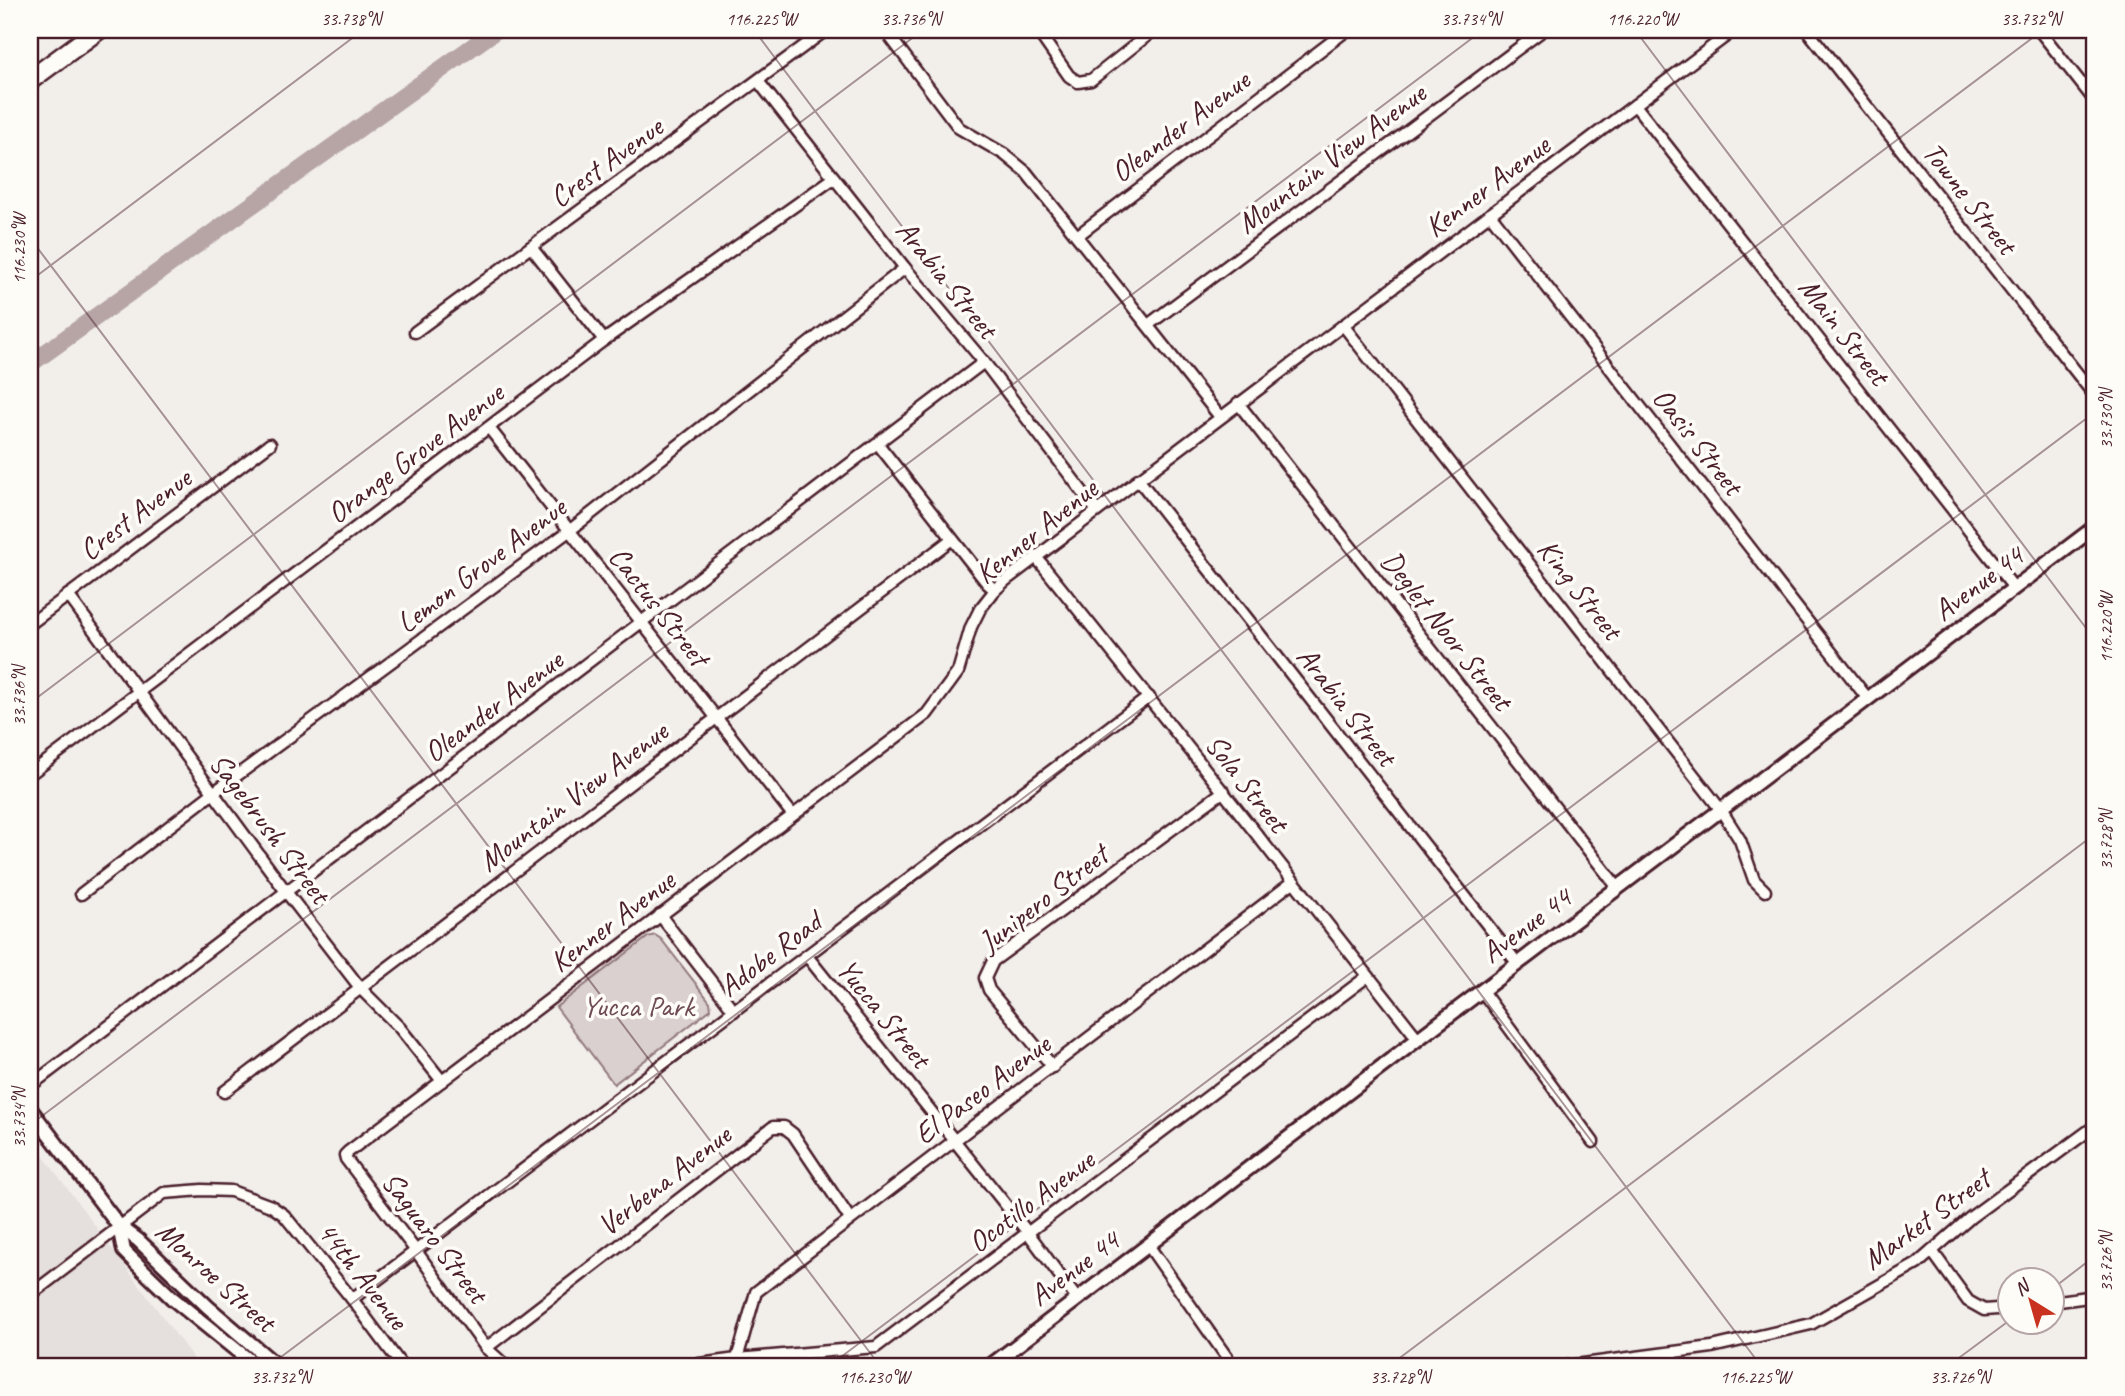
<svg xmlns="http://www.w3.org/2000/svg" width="2125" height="1396" font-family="Caveat,sans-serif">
<rect width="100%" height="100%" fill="#f2efeb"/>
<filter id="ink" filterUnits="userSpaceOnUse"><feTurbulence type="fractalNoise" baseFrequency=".0143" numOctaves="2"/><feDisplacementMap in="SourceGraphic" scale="14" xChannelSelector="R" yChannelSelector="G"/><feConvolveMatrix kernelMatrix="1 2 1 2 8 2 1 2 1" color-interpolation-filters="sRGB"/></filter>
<g filter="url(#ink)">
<polygon fill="#e5dfdd" points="30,1138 199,1366 30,1366"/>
<polygon fill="#d9d0cf" stroke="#92787d" stroke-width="2" points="655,935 661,939 710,1002 711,1009 614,1084 556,1007 648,937"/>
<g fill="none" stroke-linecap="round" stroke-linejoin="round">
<polyline stroke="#b7a5a6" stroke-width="18" points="30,364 496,30"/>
<g stroke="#4a1f2b" stroke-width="15">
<g id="minor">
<polyline points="885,30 959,128 1004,154 1026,172 1220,417"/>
<polyline points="1037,30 1069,76 1078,82 1091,80 1154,30"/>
<polyline points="1807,30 2095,396"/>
<polyline points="2039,30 2095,101"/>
<polyline points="758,81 905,268 984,362 1097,511"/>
<polyline points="1635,105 2014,588"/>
<polyline points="1490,214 1868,699"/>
<polyline points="1077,236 1347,30"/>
<polyline points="531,247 604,340"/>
<polyline points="1148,325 1543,30"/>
<polyline points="1343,325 1721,810 1740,840 1754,880 1765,891"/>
<polyline points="415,332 826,30"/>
<polyline points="1238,403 1618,888"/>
<polyline points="489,428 792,814"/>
<polyline points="878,444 987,583 995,590"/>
<polyline points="1138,479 1518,964"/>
<path d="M1036 557C1165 717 1291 878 1418 1039"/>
<polyline points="68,595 287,893 361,989 399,1027 442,1081"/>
<polyline points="30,624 270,444"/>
<polyline points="30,774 604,340 834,178"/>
<polyline points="81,894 213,793 569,531 905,268"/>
<polyline points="660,915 734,1011"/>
<polyline points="807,956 1029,1234 1077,1299"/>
<polyline points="1482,991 1593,1142"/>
<polyline points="1053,1067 989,990 985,978 993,961 1224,791"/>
<polyline points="30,1086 984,362"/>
<polyline points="224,1092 952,539"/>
<polyline points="1148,1245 1233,1366"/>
<polyline points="1932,1251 1968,1301 1984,1310 2010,1308"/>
<polyline points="30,1295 164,1193 202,1190 231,1191 271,1206 284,1215 352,1299 402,1366"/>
<polyline points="352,1299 1149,697"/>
<polyline points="2052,1302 2095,1296"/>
<polyline points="486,1348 773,1127 784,1127 793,1134 850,1219"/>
<polyline points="737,1359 756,1292 1293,882"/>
<polyline points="506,1366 486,1348 416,1251 346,1159 345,1155 348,1152 927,714 958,672 971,627 980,609 995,590 1006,580 1734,30"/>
<polyline points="685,1366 737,1359 876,1347 1368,976"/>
<polyline points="1568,1366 1712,1347 1811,1324 1917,1264 1971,1217 2095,1126"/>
</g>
</g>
<g stroke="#4a1f2b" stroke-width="18">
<polyline id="tertiary" points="990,1366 1418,1039 2095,527"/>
</g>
<g stroke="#4a1f2b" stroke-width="18">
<g id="secondary">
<polyline points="30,1109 119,1226 138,1240 208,1307 277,1366"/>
<polyline points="119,1226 124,1251 145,1272 172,1298 256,1366"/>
</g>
</g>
<g stroke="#4a1f2b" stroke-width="23">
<polyline id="motorway" points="30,80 98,30"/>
</g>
<use href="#minor" stroke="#fdfcf7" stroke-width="10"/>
<use href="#tertiary" stroke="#fdfcf7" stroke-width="12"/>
<use href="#secondary" stroke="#fdfcf7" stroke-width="12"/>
<use href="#motorway" stroke="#fdfcf7" stroke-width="18"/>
</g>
</g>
<path fill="none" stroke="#4a1f2b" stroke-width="2" stroke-opacity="0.45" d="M754 30 1761 1366M1635 30 2095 640M30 238 880 1366M30 281 363 30M30 703 923 30M30 1125 1483 30M2052 1289 2095 1256M269 1366 2043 30M829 1366 2095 412M1389 1366 2095 834M1948 1366 2010 1320"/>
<g text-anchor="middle" stroke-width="7" stroke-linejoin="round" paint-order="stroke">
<g font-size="30" fill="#4a1f2b" stroke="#fdfcf7">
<text transform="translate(1180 126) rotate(-37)" y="10">Oleander Avenue</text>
<text transform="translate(1331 158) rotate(-37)" y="10">Mountain View Avenue</text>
<text transform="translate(606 162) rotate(-36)" y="10">Crest Avenue</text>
<text transform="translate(1487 186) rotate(-37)" y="10">Kenner Avenue</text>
<text transform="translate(1970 198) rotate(52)" y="10">Towne Street</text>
<text transform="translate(947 279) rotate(51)" y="10">Arabia Street</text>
<text transform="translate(1844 331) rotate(52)" y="10">Main Street</text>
<text transform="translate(1698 441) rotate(52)" y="10">Oasis Street</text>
<text transform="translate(415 453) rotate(-37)" y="10">Orange Grove Avenue</text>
<text transform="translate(135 514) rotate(-37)" y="10">Crest Avenue</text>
<text transform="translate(1036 531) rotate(-39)" y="10">Kenner Avenue</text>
<text transform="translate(481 565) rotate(-37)" y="10">Lemon Grove Avenue</text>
<text transform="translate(1978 583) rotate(-37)" y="10">Avenue 44</text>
<text transform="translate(1580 589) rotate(52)" y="10">King Street</text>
<text transform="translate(659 606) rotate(52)" y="10">Cactus Street</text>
<text transform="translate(1447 630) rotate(52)" y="10">Deglet Noor Street</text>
<text transform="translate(493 706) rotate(-37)" y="10">Oleander Avenue</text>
<text transform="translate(1347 706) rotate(52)" y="10">Arabia Street</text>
<text transform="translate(1247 783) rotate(52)" y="10">Sola Street</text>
<text transform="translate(573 796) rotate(-37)" y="10">Mountain View Avenue</text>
<text transform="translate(270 828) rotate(53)" y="10">Sagebrush Street</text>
<text transform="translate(1043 898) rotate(-38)" y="10">Junipero Street</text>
<text transform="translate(612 921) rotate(-37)" y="10">Kenner Avenue</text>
<text transform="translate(1526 925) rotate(-37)" y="10">Avenue 44</text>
<text transform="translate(770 954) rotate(-37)" y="10">Adobe Road</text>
<text transform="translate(884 1013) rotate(51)" y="10">Yucca Street</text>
<text transform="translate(982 1089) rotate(-37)" y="10">El Paseo Avenue</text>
<text transform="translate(664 1180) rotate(-38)" y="10">Verbena Avenue</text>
<text transform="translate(1031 1201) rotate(-37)" y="10">Ocotillo Avenue</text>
<text transform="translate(1926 1219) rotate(-36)" y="10">Market Street</text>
<text transform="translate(435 1237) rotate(53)" y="10">Saguaro Street</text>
<text transform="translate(1074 1268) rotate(-37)" y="10">Avenue 44</text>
<text transform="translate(363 1275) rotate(52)" y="10">44th Avenue</text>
<text transform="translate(216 1276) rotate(42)" y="10">Monroe Street</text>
</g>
<g font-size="30" fill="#6e4b54" stroke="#fdfcf7">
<text x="638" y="1016">Yucca Park</text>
</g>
</g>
<rect width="2125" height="1396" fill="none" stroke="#fdfcf7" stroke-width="77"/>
<g transform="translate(2031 1301) rotate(323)"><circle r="33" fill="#fdfcf7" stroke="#b5a4a5" stroke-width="2"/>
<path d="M0-5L12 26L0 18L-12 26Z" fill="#c8321e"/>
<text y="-10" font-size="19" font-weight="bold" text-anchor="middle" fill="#4a1f2b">N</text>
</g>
<rect x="38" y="38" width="2048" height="1320" fill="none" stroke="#4a1f2b" stroke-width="2.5"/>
<g font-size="18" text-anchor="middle" fill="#4a1f2b">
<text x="351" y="25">33.738°N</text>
<text x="761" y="25">116.225°W</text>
<text x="911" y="25">33.736°N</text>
<text x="1471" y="25">33.734°N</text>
<text x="1642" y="25">116.220°W</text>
<text x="2031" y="25">33.732°N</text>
<text transform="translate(19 249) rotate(-90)" y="6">116.230°W</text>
<text transform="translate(2106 419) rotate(-90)" y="6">33.730°N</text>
<text transform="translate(2106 628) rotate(-90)" y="6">116.220°W</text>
<text transform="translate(19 696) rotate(-90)" y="6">33.736°N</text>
<text transform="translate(2106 840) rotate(-90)" y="6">33.728°N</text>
<text transform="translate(19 1118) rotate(-90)" y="6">33.734°N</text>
<text transform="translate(2106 1262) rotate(-90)" y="6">33.726°N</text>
<text x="281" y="1383">33.732°N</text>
<text x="874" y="1383">116.230°W</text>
<text x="1400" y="1383">33.728°N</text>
<text x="1755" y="1383">116.225°W</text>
<text x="1960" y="1383">33.726°N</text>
</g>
</svg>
